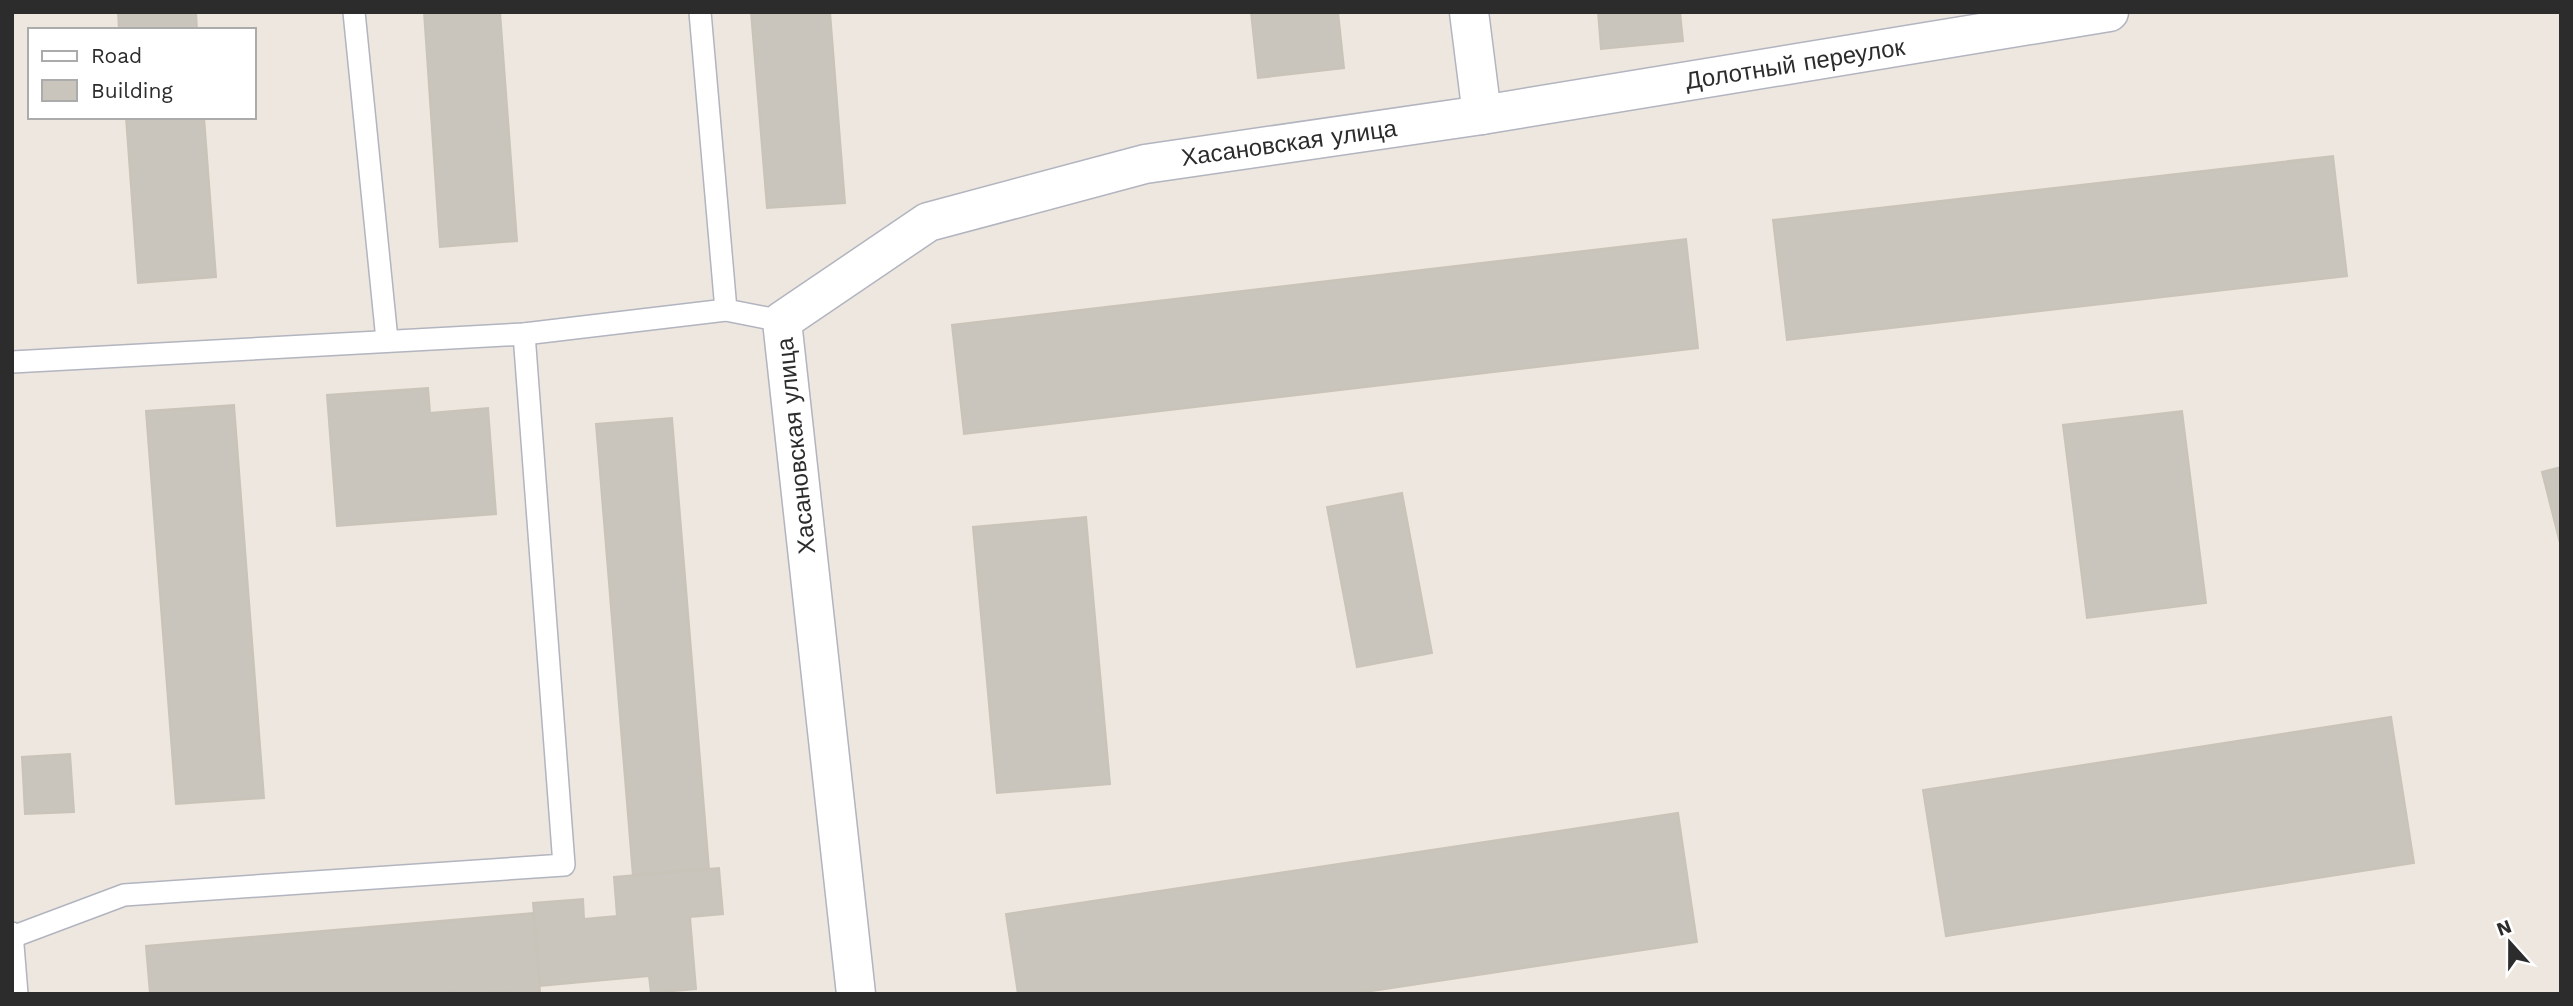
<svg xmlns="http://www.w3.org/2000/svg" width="2573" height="1006" font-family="'Work Sans',sans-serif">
<rect width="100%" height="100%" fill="#ede7df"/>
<g fill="#c9c5bd" stroke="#c9c3b8" stroke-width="2">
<polygon points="118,12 196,12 197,30 119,30"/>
<polygon points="424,12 500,12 517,241 440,247"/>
<polygon points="751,12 830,12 845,203 767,208"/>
<polygon points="1251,12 1338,12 1344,68 1258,78"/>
<polygon points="1598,12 1680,12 1683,41 1601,49"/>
<polygon points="126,117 204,117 216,277 138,283"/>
<polygon points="2333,156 2347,276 1787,340 1773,220"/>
<polygon points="1686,239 1698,348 964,434 952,325"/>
<polygon points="428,388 430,413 488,408 496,514 337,526 327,395"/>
<polygon points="234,405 264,798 176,804 146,411"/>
<polygon points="2182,411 2206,603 2087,618 2063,425"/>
<polygon points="672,418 709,869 633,876 596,424"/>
<polygon points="2561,467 2561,547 2542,472"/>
<polygon points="1402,493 1432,653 1357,667 1327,507"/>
<polygon points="1086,517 1110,784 997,793 973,527"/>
<polygon points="2391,717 2414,863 1946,936 1923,790"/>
<polygon points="70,754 74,812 25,814 22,757"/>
<polygon points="1678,813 1697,942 1352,994 1018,994 1006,914"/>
<polygon points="719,868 723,914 690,917 696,989 651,993 649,976 540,986 533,903 583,899 584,919 617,916 614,877"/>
<polygon points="533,913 540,992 150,994 146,946"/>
</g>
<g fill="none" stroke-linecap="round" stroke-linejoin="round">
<g stroke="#b2b4bf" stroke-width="24">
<g id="lane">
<polyline points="354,12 387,340"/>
<polyline points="700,12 726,310"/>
<polyline points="12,362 524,334 726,310 782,321"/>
<polyline points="12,933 17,994"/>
<polyline points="12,937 124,895 564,865 524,334"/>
</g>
</g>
<g stroke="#b2b4bf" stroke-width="41">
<g id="street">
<polyline points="1469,12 1482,115"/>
<polyline points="856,994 782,321 928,222 1145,164 1482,115 2109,12"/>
</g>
</g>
<use href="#lane" stroke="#fff" stroke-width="21"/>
<use href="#street" stroke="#fff" stroke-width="38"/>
</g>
<g text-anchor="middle" stroke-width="6" stroke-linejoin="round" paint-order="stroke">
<g font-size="24" fill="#2c2c2c" stroke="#fff">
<text transform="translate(1795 64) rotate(-9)" y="8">Долотный переулок</text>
<text transform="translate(1289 143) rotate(-8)" y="8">Хасановская улица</text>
<text transform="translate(796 446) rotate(-96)" y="8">Хасановская улица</text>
</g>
</g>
<rect width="2573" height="1006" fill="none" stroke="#2c2c2c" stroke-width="28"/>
<rect x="28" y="28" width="228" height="91" fill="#ffffff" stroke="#ababab" stroke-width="2"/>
<rect x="42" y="51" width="35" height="10" fill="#ffffff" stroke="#ababab" stroke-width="2"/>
<text x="91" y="63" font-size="21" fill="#2c2c2c">Road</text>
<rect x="42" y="80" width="35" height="21" fill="#c9c5bd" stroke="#ababab" stroke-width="2"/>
<text x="91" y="98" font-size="21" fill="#2c2c2c">Building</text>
<g transform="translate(2510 943) rotate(339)" stroke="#ffffff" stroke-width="5" paint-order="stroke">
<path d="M0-5L12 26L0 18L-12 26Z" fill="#2c2c2c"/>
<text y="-10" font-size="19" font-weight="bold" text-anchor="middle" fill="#2c2c2c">N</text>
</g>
</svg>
